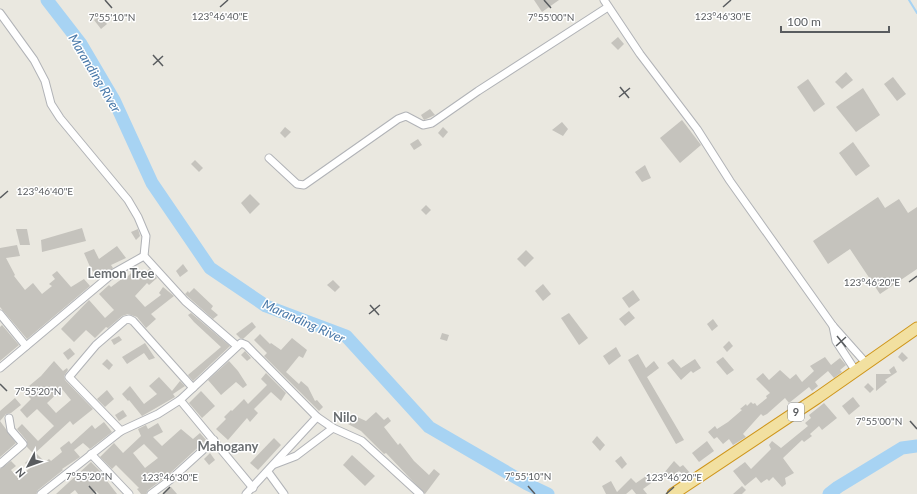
<svg xmlns="http://www.w3.org/2000/svg" width="917" height="494" font-family="Lato,sans-serif">
<rect width="100%" height="100%" fill="#eae8e0"/>
<g fill="none" stroke-linecap="round" stroke-linejoin="round">
<polyline stroke="#a7d3f3" stroke-width="2" points="909,0 917,13"/>
<g stroke="#a7d3f3" stroke-width="13">
<polyline points="47,0 81,44 114,100 152,183 210,268 266,306 346,336 429,427 527,484 548,494"/>
<polyline points="829,494 838,487 902,448 917,446"/>
</g>
</g>
<g fill="#c5c3bd" fill-rule="evenodd">
<polygon points="534,0 559,0 542,12"/>
<polygon points="100,16 107,24 101,29 94,20"/>
<polygon points="618,37 624,44 618,50 611,43"/>
<polygon points="846,72 853,80 842,89 835,82"/>
<polygon points="893,77 906,94 897,101 884,84"/>
<polygon points="808,79 825,104 814,112 797,87"/>
<polygon points="863,88 880,115 856,132 836,107"/>
<polygon points="430,109 435,115 424,120 421,115"/>
<polygon points="682,120 701,145 680,163 660,138"/>
<polygon points="562,122 568,129 563,136 552,130"/>
<polygon points="285,127 291,132 285,138 280,133"/>
<polygon points="443,127 448,132 443,138 438,133"/>
<polygon points="418,139 422,145 414,150 410,144"/>
<polygon points="853,142 870,166 856,176 839,153"/>
<polygon points="195,160 203,168 199,172 191,164"/>
<polygon points="645,165 651,178 642,182 635,172"/>
<polygon points="250,194 260,204 250,214 241,203"/>
<polygon points="878,197 885,208 899,199 908,213 917,207 917,269 880,294 850,249 828,264 813,241"/>
<polygon points="426,205 431,210 426,215 421,210"/>
<polygon points="82,228 86,241 42,252 41,240"/>
<polygon points="16,229 27,229 30,245 20,245"/>
<polygon points="138,229 140,236 136,240 131,232"/>
<polygon points="17,245 20,256 6,258 15,275 14,276 25,290 33,283 42,294 52,286 49,284 55,279 52,275 57,271 71,287 84,279 90,286 27,339 0,307 0,248"/>
<polygon points="117,246 126,258 111,265 113,268 99,278 91,269 84,253 94,249 99,259"/>
<polygon points="526,250 534,258 525,267 517,259"/>
<polygon points="183,264 188,271 180,277 176,271"/>
<polygon points="149,269 157,278 149,285 147,283 135,296 145,307 161,295 159,293 163,287 174,296 151,314 156,319 146,328 137,317 128,314 122,316 108,328 106,327 95,338 86,330 74,342 61,329 89,300 105,318 114,310 99,294 109,285 111,287 123,278 124,280 133,271 140,278"/>
<polygon points="333,280 340,287 335,292 327,285"/>
<polygon points="543,284 551,294 543,301 535,291"/>
<polygon points="194,288 213,306 211,309 218,315 213,319 185,294 188,291 189,293"/>
<polygon points="633,290 640,300 629,308 622,298"/>
<polygon points="629,311 635,318 625,326 619,319"/>
<polygon points="191,313 230,346 193,381 188,375 221,347 194,322 188,315"/>
<polygon points="569,313 588,338 579,345 561,318"/>
<polygon points="713,319 718,326 712,331 707,324"/>
<polygon points="252,322 256,327 243,339 240,338 236,334"/>
<polygon points="2,325 19,345 0,361 0,327"/>
<polygon points="442,333 449,335 447,341 440,339"/>
<polygon points="260,334 270,344 271,343 281,350 292,338 307,350 303,358 299,356 286,372 299,384 301,381 308,387 315,401 317,400 323,407 319,411 264,356 267,353 254,340"/>
<polygon points="119,336 122,340 114,345 111,340"/>
<polygon points="729,341 733,346 727,352 723,347"/>
<polygon points="145,343 155,358 149,360 144,353 127,364 122,357"/>
<polygon points="616,347 621,356 609,365 603,356"/>
<polygon points="70,348 75,354 68,360 63,353"/>
<polygon points="245,351 251,358 247,361 241,355"/>
<polygon points="902,352 908,358 903,362 898,357"/>
<polygon points="638,354 646,368 654,361 659,368 647,377 684,440 676,444 628,360"/>
<polygon points="723,357 734,370 727,375 716,362"/>
<polygon points="825,357 831,365 840,358 846,365 840,370 842,372 834,378 828,371 815,382 818,386 812,391 809,387 789,403 785,398 767,414 763,416 761,414 743,434 746,437 733,445 729,439 723,444 717,437 714,439 708,432 715,426 717,429 728,422 742,410 740,409 746,404 747,406 751,402 753,404 755,403 757,406 767,398 766,396 770,393 756,379 763,373 769,380 780,370 790,379 796,374 802,382 814,371 810,366"/>
<polygon points="107,359 113,365 109,370 102,364"/>
<polygon points="673,359 681,368 695,359 701,368 693,373 691,371 681,380 667,363"/>
<path d="M54 361 63 371 67 368 68 370 64 376 65 380 93 409 73 425 70 421 34 454 27 447V441L17 429 22 424 38 441 54 426 37 409 27 418 20 410 31 399 23 391 41 376ZM62 389 71 400 56 413 47 403Z"/>
<polygon points="229,361 238,371 247,385 243,388 236,382 221,395 208,380"/>
<polygon points="894,366 897,372 885,380 887,382 876,391 876,374 891,374 889,370"/>
<polygon points="266,373 286,393 281,401 271,392 254,409 258,413 250,422 247,418 228,440 216,429 226,419 224,417 231,410 232,411 244,399 248,404 267,385 261,379"/>
<polygon points="159,377 172,391 180,381 185,386 173,394 175,397 142,416 129,400 128,401 122,394 130,386 144,404 157,394 149,386"/>
<polygon points="868,383 874,389 870,393 864,387"/>
<polygon points="107,390 114,399 105,407 97,399"/>
<polygon points="201,391 215,406 202,418 189,403"/>
<polygon points="853,397 860,406 849,415 842,406"/>
<polygon points="15,398 21,405 11,413 6,414 0,421 16,443 0,457 0,411"/>
<polygon points="824,403 837,418 822,430 819,426 810,434 812,436 804,442 802,440 783,458 794,473 785,478 786,484 782,487 773,477 769,481 767,479 761,483 756,477 745,486 733,471 745,462 751,469 771,449 769,445 772,441 781,448 808,426 805,423 811,418 809,415"/>
<polygon points="123,410 127,416 119,421 115,415"/>
<polygon points="376,412 384,420 388,417 391,421 384,427 398,445 400,443 404,448 414,461 429,475 434,469 440,474 425,494 386,453 384,454 361,431 348,424 353,415 366,421"/>
<polygon points="104,422 112,432 90,449 83,443 74,450 80,457 62,469 63,470 38,490 36,494 0,494 0,469 11,461 16,466 11,470 18,478 30,468 25,463 36,453 45,462 49,459 51,461 62,452 60,448 69,441 71,444 92,425 95,429"/>
<path d="M158 423 163 432 153 437 162 446 181 429 193 439 200 433 206 440 167 476 148 490 146 494H141L137 489 139 488 116 465 112 469 100 457 114 443 123 453 141 436 138 429 146 425 148 429ZM144 444 158 458 145 468 133 453Z"/>
<polygon points="597,436 605,445 600,451 592,442"/>
<polygon points="274,438 281,445 258,470 250,463"/>
<polygon points="707,441 714,451 699,462 692,453"/>
<polygon points="210,453 215,460 209,465 204,459"/>
<polygon points="352,455 375,476 365,486 343,465"/>
<polygon points="621,456 627,464 622,469 615,461"/>
<polygon points="674,461 680,467 683,465 691,474 685,478 679,471 670,479 664,473"/>
<polygon points="91,462 105,476 104,477 117,494 99,494 96,491 93,494 78,494 75,490 70,494 56,494"/>
<polygon points="649,474 654,481 643,489 647,494 636,494 632,489 626,494 606,494 602,486 611,481 617,492 631,478 636,483"/>
<polygon points="742,486 746,490 742,494 733,494"/>
<polygon points="171,487 177,494 163,494"/>
</g>
<g fill="none" stroke-linecap="round" stroke-linejoin="round">
<g stroke="#b1b3b7" stroke-width="9">
<g id="minor">
<polyline points="604,0 640,54 697,129 730,181 833,326 866,363"/>
<polyline points="0,13 34,60 45,81 51,104 60,118 128,200 138,217 146,236 144,256 185,301 237,346"/>
<polyline points="269,158 297,184 304,185 398,119 406,116 423,125 432,123 478,91 608,7"/>
<polyline points="0,314 26,346"/>
<polyline points="833,326 836,341 855,370"/>
<polyline points="0,368 112,274 144,256"/>
<polyline points="121,431 69,377 96,345 125,320 129,319 133,321 193,388"/>
<polyline points="91,454 129,494"/>
<polyline points="0,464 23,444 11,430 9,418"/>
<polyline points="275,464 296,456 333,428"/>
<polyline points="268,472 284,494"/>
<polyline points="253,488 180,400 241,343 246,345 317,417 333,428 362,441 420,494"/>
<polyline points="41,494 121,431 158,414 180,400"/>
<polyline points="151,494 170,480 214,440"/>
<polyline points="246,494 317,417"/>
</g>
</g>
<g stroke="#cf961b" stroke-width="13">
<polyline id="trunk" points="673,494 817,398 917,328"/>
</g>
<use href="#minor" stroke="#fff" stroke-width="7"/>
<use href="#trunk" stroke="#f2e0a0" stroke-width="11"/>
</g>
<path fill="none" stroke="#595c5f" stroke-width="1.5" d="M105 0 112 8M544 0 551 8M220 7 228 0M723 7 731 0M153 55 163 66M153 65 163 56M620 87 629 98M619 97 630 88M0 198 8 191M909 282 917 276M370 305 379 315M369 314 380 305M837 336 846 347M836 346 846 337M0 384 7 391M910 421 917 429M89 486 96 494M528 486 535 494M163 494 170 487M666 494 674 487"/>
<g text-anchor="middle" stroke-width="3" stroke-linejoin="round" paint-order="stroke">
<rect fill="#fff" stroke="#8b8d8f" stroke-width="1" x="788" y="403" width="16" height="18" rx="3"/>
<g font-size="11" font-weight="bold" fill="#595c5f">
<text x="796" y="416">9</text>
</g>
<g font-size="13" font-style="italic" fill="#4b7aaa" stroke="#fff">
<text transform="translate(95 73) rotate(59)" y="5">Maranding River</text>
<text transform="translate(304 321) rotate(24)" y="5">Maranding River</text>
</g>
<g font-size="13" font-weight="bold" fill="#6a6e71" stroke="#fff">
<text x="121" y="278">Lemon Tree</text>
<text x="345" y="422">Nilo</text>
<text x="228" y="451">Mahogany</text>
</g>
</g>
<g font-size="10" text-anchor="middle" fill="#595c5f" stroke="#fff" stroke-width="3" stroke-linejoin="round" paint-order="stroke">
<text x="220" y="20">123°46'40"E</text>
<text x="723" y="20">123°46'30"E</text>
<text x="112" y="21">7°55'10"N</text>
<text x="551" y="21">7°55'00"N</text>
<text x="45" y="195">123°46'40"E</text>
<text x="872" y="286">123°46'20"E</text>
<text x="38" y="395">7°55'20"N</text>
<text x="879" y="425">7°55'00"N</text>
<text x="89" y="480">7°55'20"N</text>
<text x="528" y="480">7°55'10"N</text>
<text x="170" y="481">123°46'30"E</text>
<text x="674" y="481">123°46'20"E</text>
</g>
<g transform="translate(28 466) rotate(229)" stroke="#ffffff" stroke-width="3" paint-order="stroke">
<path d="M0-3L7 15L0 10L-7 15Z" fill="#595c5f"/>
<text y="-6" font-size="11" font-weight="bold" text-anchor="middle" fill="#595c5f">N</text>
</g>
<path d="M781 26v6h108v-6" fill="none" stroke="#595c5f" stroke-width="2"/>
<text x="787" y="26" font-size="12" fill="#595c5f" stroke="#ffffff" stroke-width="3" paint-order="stroke">100 m</text>
</svg>
